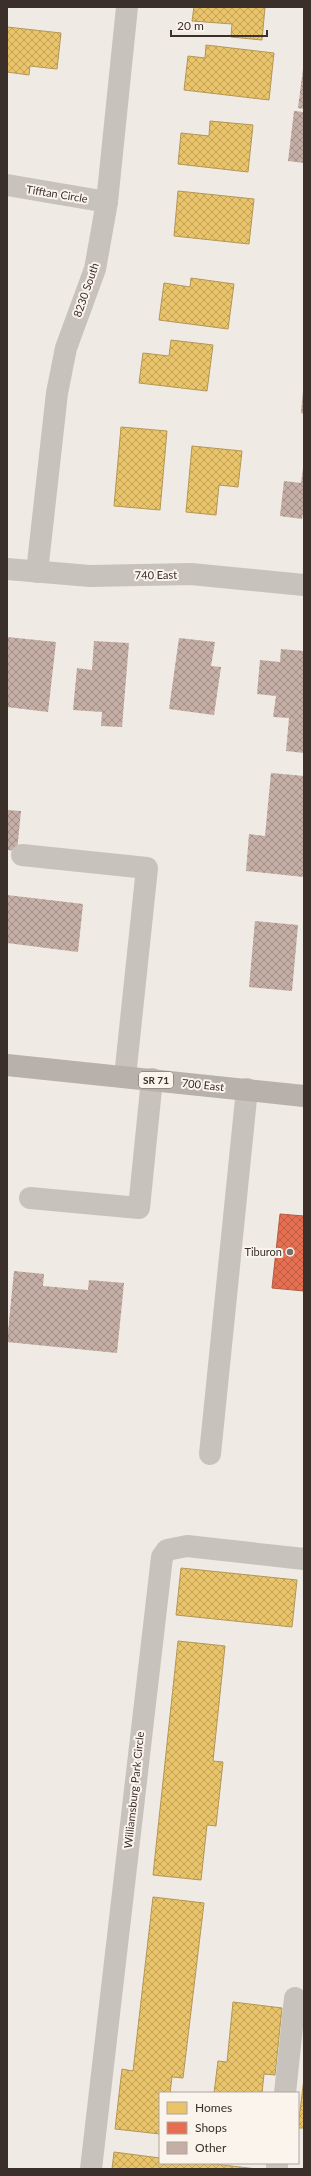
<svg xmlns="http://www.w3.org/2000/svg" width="311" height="2176" font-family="Lato,sans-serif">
<defs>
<pattern id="homes-cross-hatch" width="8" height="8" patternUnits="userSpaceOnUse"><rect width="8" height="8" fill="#e9c46a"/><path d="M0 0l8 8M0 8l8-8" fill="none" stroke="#bea057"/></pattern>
<pattern id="shops-cross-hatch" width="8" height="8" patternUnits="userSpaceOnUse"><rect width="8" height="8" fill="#e76f51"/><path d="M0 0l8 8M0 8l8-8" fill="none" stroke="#bc5c43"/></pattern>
<pattern id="building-cross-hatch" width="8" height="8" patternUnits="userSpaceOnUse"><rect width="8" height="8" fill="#c4aea5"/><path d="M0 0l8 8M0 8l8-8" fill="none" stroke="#a08e86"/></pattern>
</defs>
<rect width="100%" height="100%" fill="#efeae4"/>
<g fill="url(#homes-cross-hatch)" stroke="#b49756">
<polygon points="194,7 265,7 262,40 231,37 232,24 192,21"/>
<polygon points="7,27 61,33 57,69 30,66 29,75 7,72"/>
<polygon points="206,45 274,53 269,100 184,90 188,56 205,58"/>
<polygon points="210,121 253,125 248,172 178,164 181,133 209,136"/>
<polygon points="178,191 254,199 249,244 174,236"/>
<polygon points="191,278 234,284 228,329 159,320 164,283 190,287"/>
<polygon points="171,340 213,345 207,391 139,383 143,353 169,356"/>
<polygon points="121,427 167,431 160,510 114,506"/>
<polygon points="192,446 242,451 238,487 219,485 216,515 186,512"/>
<polygon points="181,1568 297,1580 292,1627 176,1615"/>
<polygon points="178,1641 225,1646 213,1761 223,1762 216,1826 207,1825 201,1880 153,1875"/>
<polygon points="153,1897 204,1903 183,2078 172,2077 170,2093 160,2093 160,2134 115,2129 122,2069 133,2071"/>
<polygon points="233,2002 282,2008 275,2075 264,2074 262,2093 214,2093 218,2061 227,2062"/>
<polygon points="304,2078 304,2128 298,2128"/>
<polygon points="114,2152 160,2158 160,2163 206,2163 257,2169 112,2169"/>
</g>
<polygon fill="url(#shops-cross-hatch)" stroke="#b35c45" points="280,1214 304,1216 304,1291 272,1288"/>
<g fill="url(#building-cross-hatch)">
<polygon points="303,69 304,69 304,109 298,108"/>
<polygon points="294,111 304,112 304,163 288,161"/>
<polygon points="303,391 304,391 304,414 301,413"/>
<polygon points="303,468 304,509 302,519 280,516 284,481 301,483"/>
<polygon points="7,637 56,642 48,712 7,707"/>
<polygon points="179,638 215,642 211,666 221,667 214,715 169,709"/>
<polygon points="94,641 129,643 122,727 101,726 102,712 73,710 77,668 92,670"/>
<polygon points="281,649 304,651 304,753 286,751 289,718 273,717 276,696 257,694 260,660 280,662"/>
<polygon points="271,773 304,776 304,877 246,871 249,834 265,836"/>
<polygon points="7,810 21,811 17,851 7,850"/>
<polygon points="7,895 83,904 78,952 7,943"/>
<polygon points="255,921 298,925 292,991 249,987"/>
<polygon points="14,1271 44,1274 43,1286 88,1290 89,1280 124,1283 117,1353 7,1342"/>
</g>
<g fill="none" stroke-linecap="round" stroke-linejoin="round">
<g stroke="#c8c2bc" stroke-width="22">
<polyline points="7,185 107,202"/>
<polyline points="7,569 90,576 191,574 304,585"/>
<polyline points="37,572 57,393 66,348 95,269 107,202 127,7"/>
<polyline points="22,855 147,868 125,1077"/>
<polyline points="30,1198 139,1208 152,1079"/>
<polyline points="210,1454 247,1089"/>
<polyline points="285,2093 295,1998"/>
<polyline points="91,2169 162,1557 167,1550 187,1546 304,1559"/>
<polyline points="277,2169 277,2163"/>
</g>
<polyline stroke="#b7b0ab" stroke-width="22" points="7,1065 304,1096"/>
</g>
<circle fill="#79706a" stroke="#fbf4ec" stroke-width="1.5" cx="290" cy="1252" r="4"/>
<g text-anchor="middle" stroke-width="4" stroke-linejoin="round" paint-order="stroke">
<rect fill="#fbf4ec" stroke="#746a64" stroke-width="1" x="139" y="1072" width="34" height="16" rx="3"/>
<g font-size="10" font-weight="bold" fill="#3a2f29">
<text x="156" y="1084">SR 71</text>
</g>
<g font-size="11" fill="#3a2f29" stroke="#fbf4ec">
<text transform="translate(57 194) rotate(9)" y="4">Tifftan Circle</text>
<text transform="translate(86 290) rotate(-71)" y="4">8230 South</text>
<text transform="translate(156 575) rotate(-1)" y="4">740 East</text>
<text transform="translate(203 1085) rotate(6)" y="4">700 East</text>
<text transform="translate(134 1790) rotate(-84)" y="4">Williamsburg Park Circle</text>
</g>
<g font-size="11" fill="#3a2f29" stroke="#fbf4ec" text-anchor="end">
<text x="282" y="1256">Tiburon</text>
</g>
</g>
<rect width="311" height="2176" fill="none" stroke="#3a2f29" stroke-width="16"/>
<rect x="159" y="2092" width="140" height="72" fill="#fbf4ec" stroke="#aea59e"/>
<rect x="167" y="2102" width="20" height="12" fill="#e9c46a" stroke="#aea59e"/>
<text x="195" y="2112" font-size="12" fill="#3a2f29">Homes</text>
<rect x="167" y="2122" width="20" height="12" fill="#e76f51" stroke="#aea59e"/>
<text x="195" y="2132" font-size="12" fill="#3a2f29">Shops</text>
<rect x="167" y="2142" width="20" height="12" fill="#c4aea5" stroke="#aea59e"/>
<text x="195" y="2152" font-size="12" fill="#3a2f29">Other</text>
<path d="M171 30v6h96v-6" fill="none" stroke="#3a2f29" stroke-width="2"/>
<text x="177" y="30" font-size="12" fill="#3a2f29" stroke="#fbf4ec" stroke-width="3" paint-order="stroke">20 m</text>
</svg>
